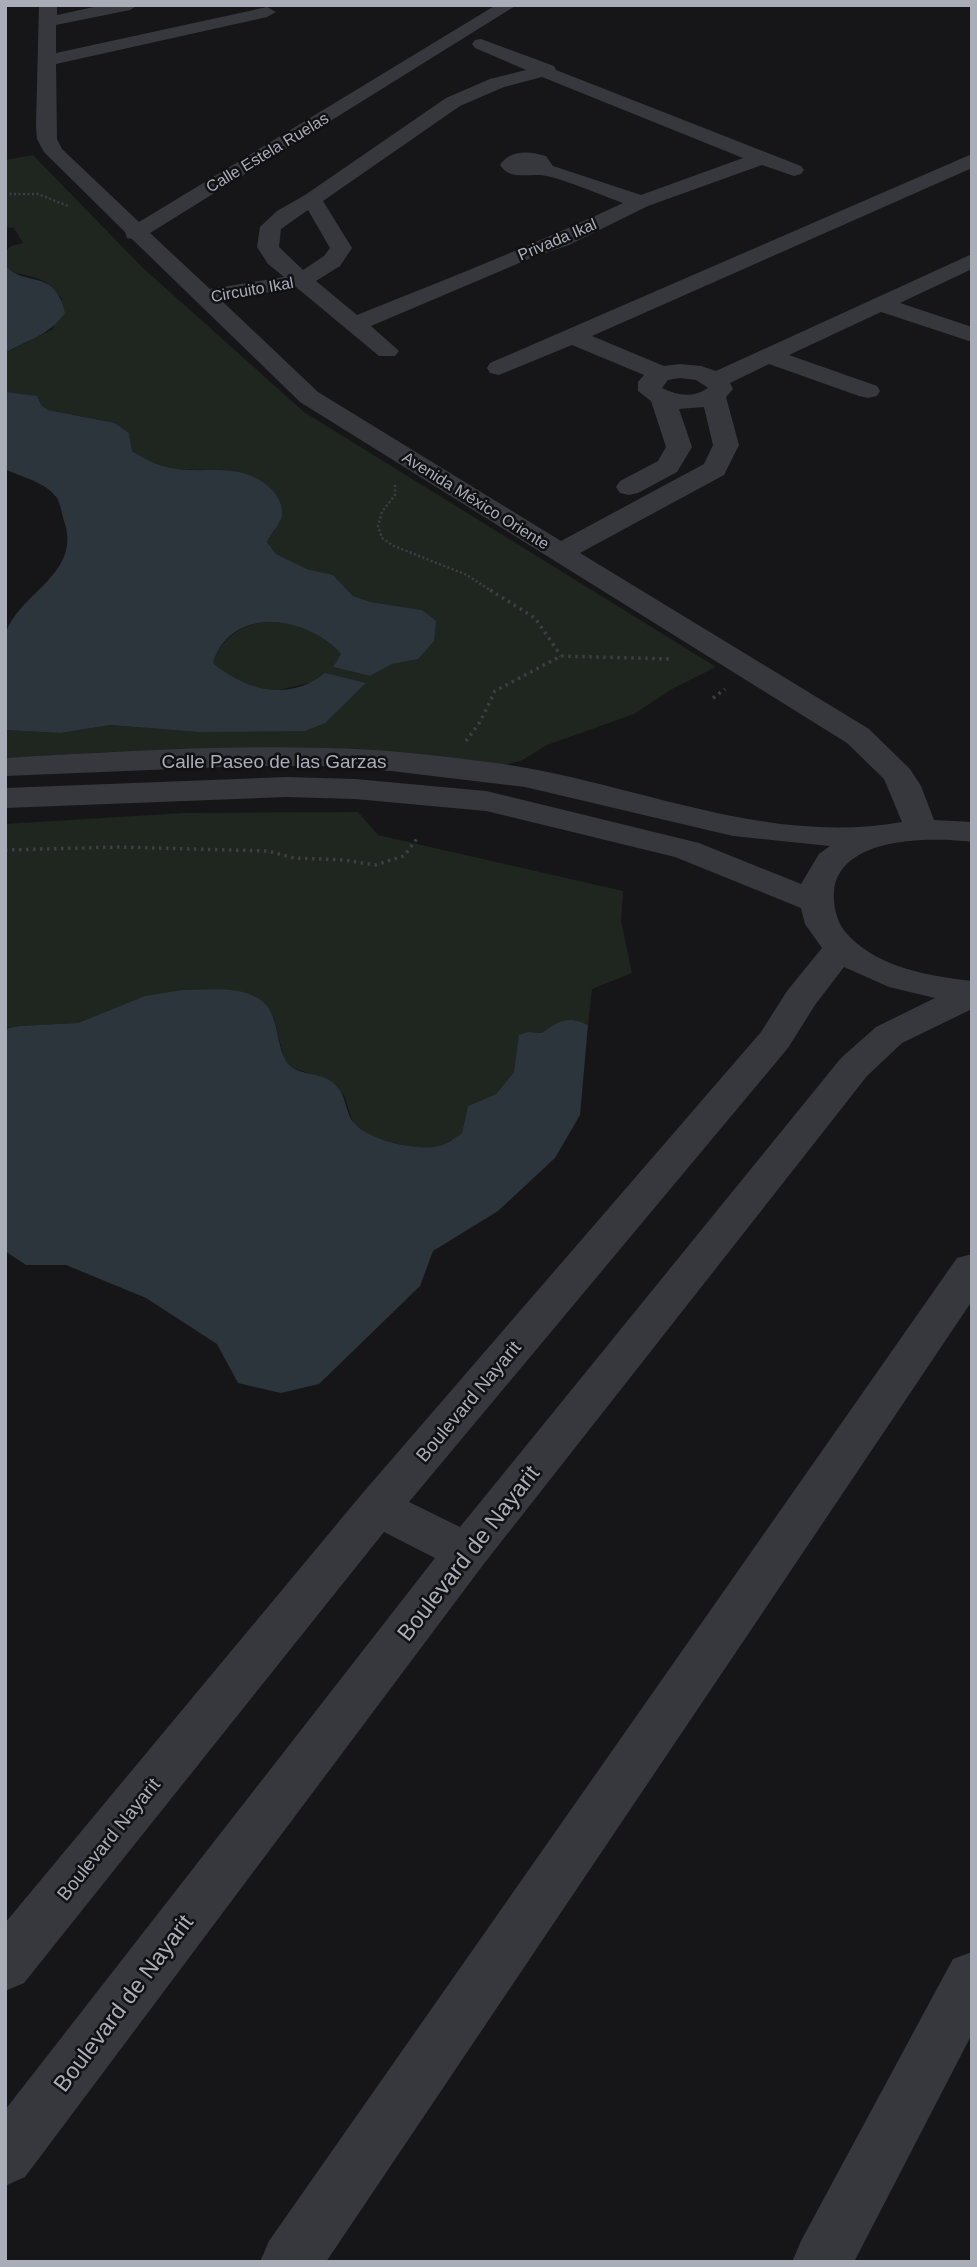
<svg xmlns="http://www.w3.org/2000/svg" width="977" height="2267" font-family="Arial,sans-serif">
<rect width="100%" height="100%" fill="#161618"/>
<g fill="#1e261f">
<path d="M33 155 143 268 304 412 716 667 672 689 634 714 547 745 521 761 500 766 331 748 128 751 5 758V730L61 733 110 725 199 732 347 701 366 683 313 682 275 691 257 689 228 676 213 663C233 605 308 615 341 654L333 667 370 676 392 664 418 659 422 610 371 602 353 596 333 575 307 569 276 554 267 542 271 530 281 520 202 470 174 469 144 460 132 451 129 433 115 423 48 410 41 405 5 392V353L53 329 62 299C56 292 50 284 41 280 28 273 0 277 5 254 7 246 15 245 23 243L14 228 5 227V160Z"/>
<path d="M358 812 378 835 623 891 621 921 632 973 592 989 588 1025C567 1015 560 1020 542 1033L528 1032 514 1072 496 1094 468 1106 462 1133 442 1146 415 1148 373 1138 353 1123 344 1095 329 1080 290 1067 284 1059 274 1018 215 990H181L146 996 78 1023 19 1026 5 1029V824L184 813Z"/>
</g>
<g fill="#2c353c">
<path d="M5 265C24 288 55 267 65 313 47 337 29 339 5 353Z"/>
<path d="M5 392 37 396 41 405 48 410 115 423 129 433 132 451C145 460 161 467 177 469 210 473 242 463 269 487 277 494 283 504 282 515 281 524 270 533 267 542L276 554 307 569 333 575 353 596 371 602 422 610 436 621 434 641 418 659 392 664 370 676 333 667 341 654C308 616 231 604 213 663 246 691 289 702 325 673L366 683 325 723 305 731 199 732 110 725 61 733 5 730C5 711 1 646 6 632 20 593 80 574 65 524 62 516 61 505 57 498 46 482 21 477 5 469Z"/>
<path d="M181 990C205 990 238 985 259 999 280 1012 275 1043 286 1061 294 1075 316 1072 329 1080 349 1092 343 1112 355 1124 371 1141 416 1151 439 1146 447 1145 455 1137 462 1133L468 1106 496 1094 514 1072 519 1035 528 1032 542 1033C560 1020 567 1015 588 1025L580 1115 555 1158 498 1211 433 1251 420 1286 319 1384 281 1393 238 1383 217 1344 146 1298 66 1265H26L5 1251V1029L19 1026 78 1023 145 996Z"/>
</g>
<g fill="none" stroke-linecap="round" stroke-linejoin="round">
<g stroke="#3d3f44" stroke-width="2.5" stroke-dasharray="2 2.5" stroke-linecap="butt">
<polyline points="5,194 38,194 68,206"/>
<polyline points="395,485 395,495 382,512 378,526 382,538 394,546 467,575 493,592"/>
</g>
<g stroke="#3d3f44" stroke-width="3.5" stroke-dasharray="2.5 4.5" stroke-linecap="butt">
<polyline points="490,590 535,618 561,656"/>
<polyline points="713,698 725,689"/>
<polyline points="466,741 480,722 495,691 561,656 672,659"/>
<polyline points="5,850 119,847 268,851 294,858 344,860 375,865 404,856 419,836"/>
</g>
<g fill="#37383d" fill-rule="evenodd">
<path d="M39 5H57V15L103 5H138L130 10 56 25V53L267 7 276 12 267 17 56 64 57 139 62 149 139 222 496 5H517L150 233 210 289 284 277 268 264 257 247 260 227 277 211 305 195 446 98 490 79 526 70 475 48 472 44 475 40 481 39 554 66 556 70 801 166 804 170 801 174 794 176 762 165 648 206 569 245 531 258 371 326 399 351 395 356H379L296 287 222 301 318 392 561 541 704 464 713 445 704 407 679 409 692 447 677 472 638 493 629 495 620 493 616 487 620 481 658 461 666 447 651 401 638 391V382L644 375 572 345 499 375 490 373 487 368 490 363 972 154V168L592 336 664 366 680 364 701 366 716 371 972 254V269L900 303 972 327V342L881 312 789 355 877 386 880 391 877 396 868 398 859 396 769 364 730 383 733 389 726 397 739 445 724 475 580 553 869 729 910 769 921 786 934 820 972 822V842C931 837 840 836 834 891 833 907 837 924 848 935 879 968 929 976 972 981V1009L902 1043 867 1076 483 1565 25 2177 5 2186V2110L435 1558 384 1532 24 1983 5 1991V1923L361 1495 761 1032 787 991 822 948 805 924 801 908 675 857 486 811 355 799 286 797 5 808V788L286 777 355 779 486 791 699 843 801 884 819 854 830 846 733 836 525 787 391 771 328 766H247L5 776V758C113 752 220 745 328 748 384 749 441 756 496 763 631 781 764 847 902 822L884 779 847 743 300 402 132 239 127 238 125 232 44 152 37 139 36 126ZM542 77 743 158 641 195 553 166 546 156C529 151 511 149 500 165 510 180 525 174 540 175 557 176 603 196 623 203 536 244 447 279 357 315L316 281 340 266 352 248 323 201 460 106 504 87ZM308 210 330 248 324 256 303 270 279 247 281 229ZM680 378 696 380 708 388C693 398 678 396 662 388L668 380ZM844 967 889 987 935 998 876 1027 841 1058 460 1527 409 1502 788 1048 815 1005Z"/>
<polygon points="972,1254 972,1301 326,2262 260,2262 269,2241 957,1258"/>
<polygon points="972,1952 972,2034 854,2262 792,2262 801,2241 953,1959"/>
</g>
</g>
<g text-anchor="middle" stroke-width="5" stroke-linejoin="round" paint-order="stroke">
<g font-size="16" fill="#a8adb8" stroke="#111113">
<text transform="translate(267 152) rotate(-31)" y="6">Calle Estela Ruelas</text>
<text transform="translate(557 239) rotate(-23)" y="6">Privada Ikal</text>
<text transform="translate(252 289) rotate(-10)" y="6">Circuito Ikal</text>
<text transform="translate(476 500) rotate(32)" y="6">Avenida México Oriente</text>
</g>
<g font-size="19" fill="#a8adb8" stroke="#111113">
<text x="274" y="768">Calle Paseo de las Garzas</text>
<text transform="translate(468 1401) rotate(-50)" y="7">Boulevard Nayarit</text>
<text transform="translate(108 1839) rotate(-51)" y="7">Boulevard Nayarit</text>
</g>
<g font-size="23" fill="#a8adb8" stroke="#111113">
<text transform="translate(468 1553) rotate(-52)" y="8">Boulevard de Nayarit</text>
<text transform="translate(123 2003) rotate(-53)" y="8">Boulevard de Nayarit</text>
</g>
</g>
<rect width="977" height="2267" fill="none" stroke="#a8adb8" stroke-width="14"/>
</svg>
